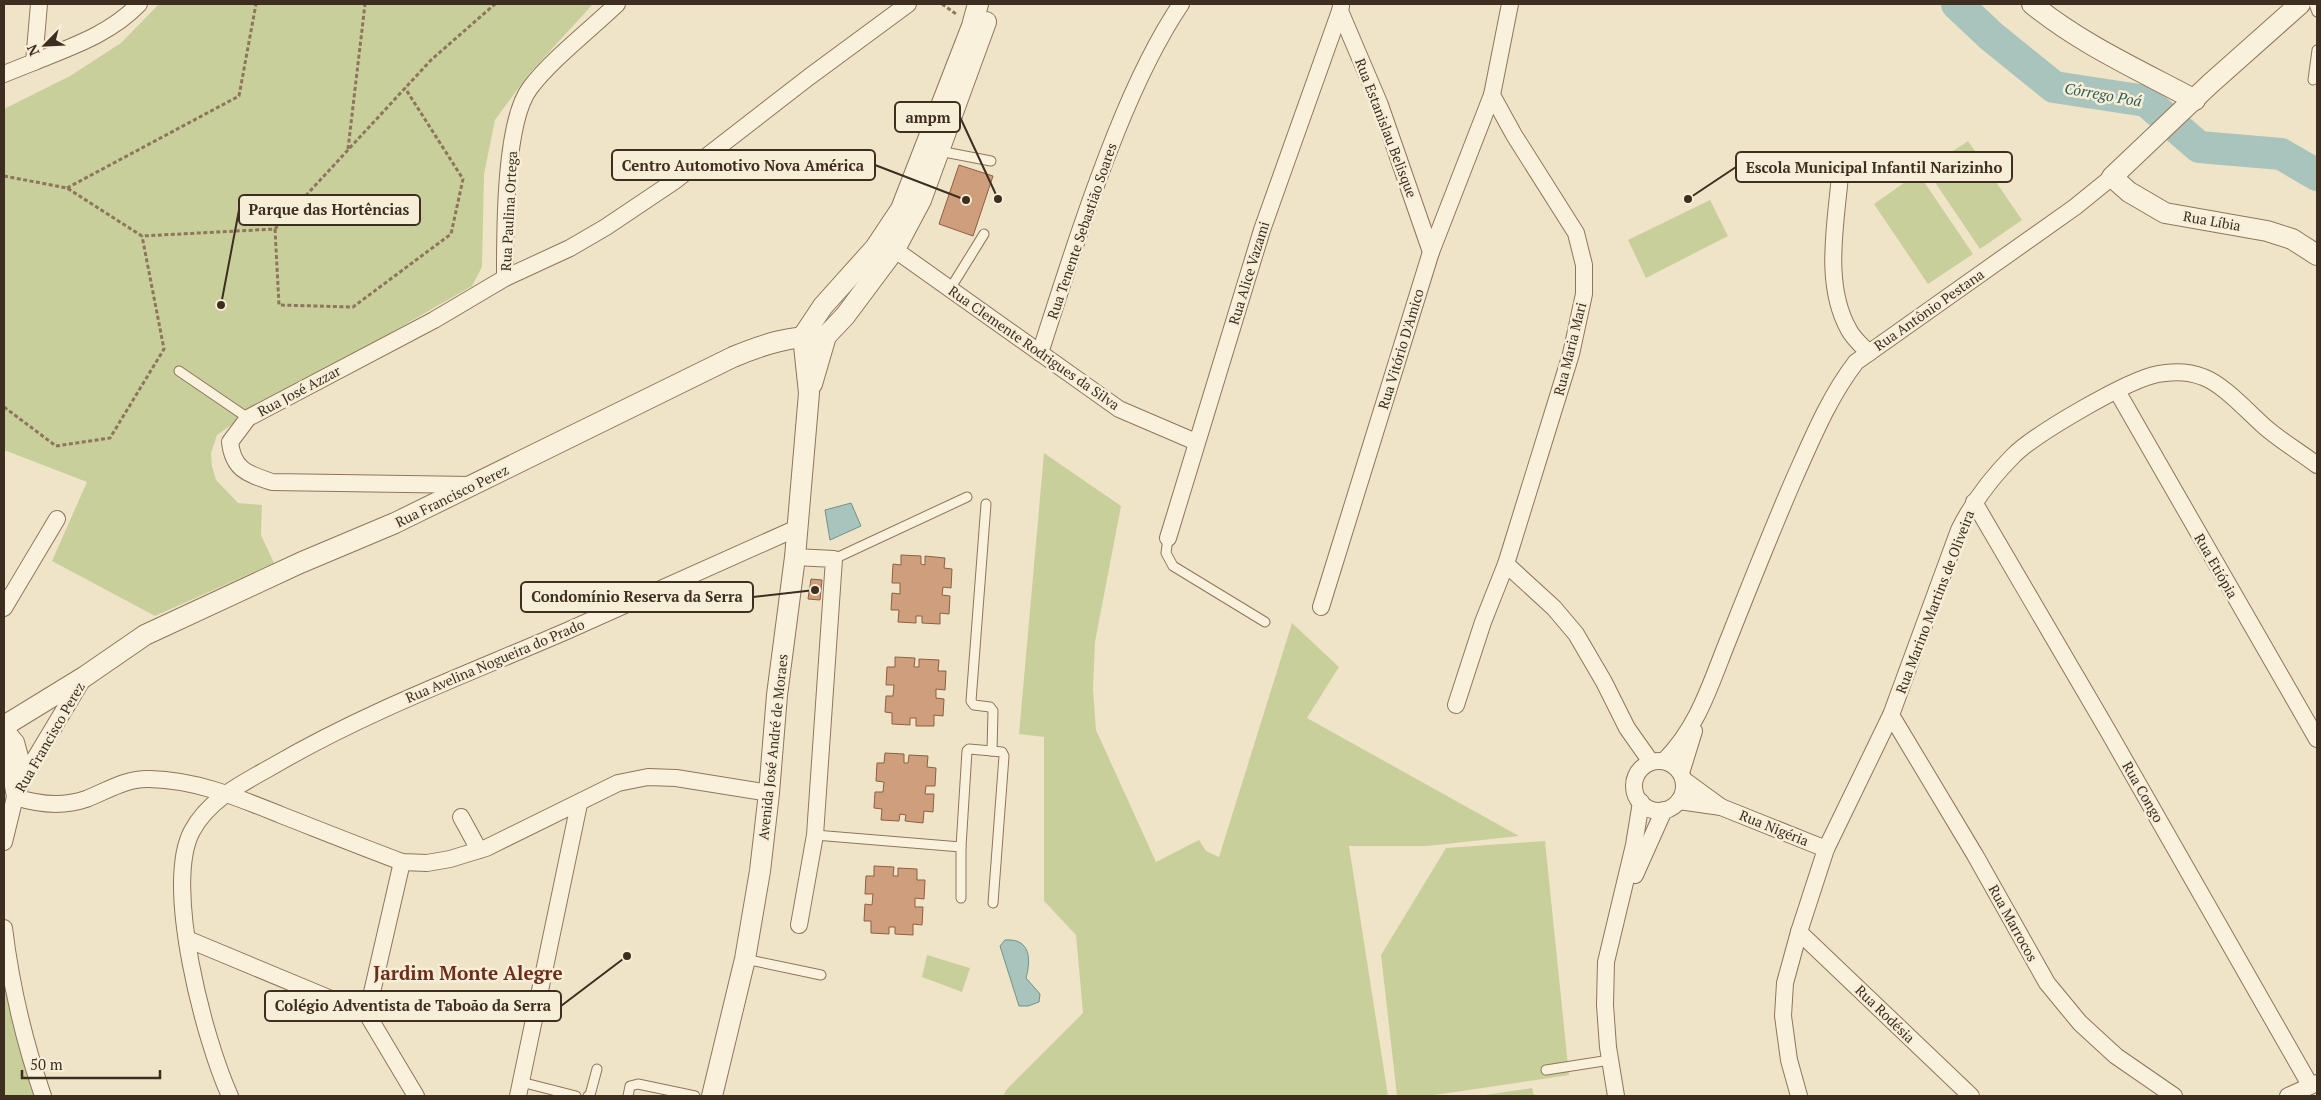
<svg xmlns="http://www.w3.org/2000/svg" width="2321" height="1100" font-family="'PT Serif',serif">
<rect width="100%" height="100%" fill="#f0e4c8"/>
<g fill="#c9cf9b">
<polygon points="159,4 593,4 528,75 495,120 484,174 482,267 472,286 240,419 217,435 211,453 212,466 216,480 238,503 262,505 261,535 274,563 155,616 52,561 87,482 4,450 4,109 70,76 121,43"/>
<polygon points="1968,141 2022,220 1980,249 1926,169"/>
<polygon points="1918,173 1973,254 1928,284 1874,204"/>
<polygon points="1710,200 1728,236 1646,278 1628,240"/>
<polygon points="1044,453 1121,506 1095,642 1093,689 1096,730 1156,862 1199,840 1206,851 1219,857 1292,623 1339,667 1307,718 1519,836 1427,846 1349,846 1388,1096 1003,1096 1007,1089 1083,1013 1076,935 1044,901 1044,737 1019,734"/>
<polygon points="1545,841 1569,1075 1428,1096 1397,1096 1381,955 1446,848"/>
<polygon points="927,955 970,968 962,992 922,977"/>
<polygon points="4,983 35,1096 4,1096"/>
<polygon points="1532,1088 1534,1096 1478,1096"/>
</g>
<g fill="#a9c4bc" stroke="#6f938a">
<polygon points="851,503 861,526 830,540 825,510"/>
<path d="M1005 940C1031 938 1031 960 1026 978L1040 994 1039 1002 1028 1006H1019L1000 946Z"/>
</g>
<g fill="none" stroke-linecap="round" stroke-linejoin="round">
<polyline stroke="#a9c4bc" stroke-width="32" points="1957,4 1991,36 2054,87 2146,101 2199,147 2281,154 2317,175"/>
</g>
<g fill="#cf9f7d" stroke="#8d5f41">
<polygon points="959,165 993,176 973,236 939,224"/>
<polygon points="901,555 921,556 921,564 925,565 925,556 945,558 944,568 952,569 951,588 943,587 942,595 950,596 949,614 940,613 940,624 922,623 922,616 916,616 916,623 898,622 899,610 891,610 892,593 900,594 900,583 892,583 893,564 901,565"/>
<polygon points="811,579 822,580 820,600 808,599"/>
<polygon points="895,657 915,658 914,667 919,667 919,659 939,660 938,671 946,671 945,690 936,689 936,698 944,699 943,716 934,715 934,726 916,726 916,718 910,718 910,725 892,724 892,713 885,712 886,696 893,696 894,685 886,685 887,667 895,667"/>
<polygon points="885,753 904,754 904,763 908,763 909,755 928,756 927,767 936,768 935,786 926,786 925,794 934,794 933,812 924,811 923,823 905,821 906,815 900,814 899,821 881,820 882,809 874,808 875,792 883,792 884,782 876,781 877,763 884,763"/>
<polygon points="874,866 894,867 893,876 898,876 898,868 917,869 917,880 925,880 924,899 915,898 915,907 923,907 922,925 913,924 913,935 895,934 895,927 889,927 889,934 871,933 871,921 864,921 865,904 872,905 873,894 865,894 866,876 874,876"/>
</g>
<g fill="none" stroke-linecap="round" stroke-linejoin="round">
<g stroke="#8d765c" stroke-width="11">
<g id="service">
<polyline points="2314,4 2317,12"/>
<polyline points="2313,80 2317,50"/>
<polyline points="939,151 991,161"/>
<polyline points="950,289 984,234"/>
<polyline points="179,371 248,418"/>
<polyline points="1168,538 1166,553 1173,566 1265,622"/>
<polyline points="834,559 967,497"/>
<polyline points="992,751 1002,752 1004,756 993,903"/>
<polyline points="815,835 961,847 967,751 969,749 992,751 993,711 990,707 974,705 971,701 986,504"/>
<polyline points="961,898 961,847"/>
<polyline points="745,959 821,975"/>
<polyline points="1546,1070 1610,1060"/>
<polyline points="521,1082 576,1096"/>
<polyline points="588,1096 590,1095 597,1069"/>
<polyline points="628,1096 630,1086 638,1084 695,1096"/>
</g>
</g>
<g stroke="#8d765c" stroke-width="18">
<g id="minor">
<polyline points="1341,6 1340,11 1380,105 1431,252"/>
<path d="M34 62C73 46 110 34 139 4"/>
<polyline points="4,74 34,62 39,4"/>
<path d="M1840 175C1836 224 1823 284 1849 330 1853 338 1862 346 1869 353"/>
<polyline points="884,242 1119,409 1196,442"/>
<path d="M505 278C505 234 504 122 530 88 551 60 591 29 617 4"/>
<path d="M1040 353C1064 279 1087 205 1116 133 1134 88 1154 44 1181 4"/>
<polyline points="2117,391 2317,739"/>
<path d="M472 485 272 482C248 474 233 470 230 442L248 418 434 320 505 278 570 248 606 227 676 180 809 77 908 4"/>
<polyline points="1974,502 2108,731 2310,1085"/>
<polyline points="1168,538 1262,230 1340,11"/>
<polyline points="795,557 834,559 815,835 799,925"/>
<polyline points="1506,564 1554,608 1576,634 1604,682 1627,728 1651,762"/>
<polyline points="1321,607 1431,252 1492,95"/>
<polyline points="4,608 57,519"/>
<polyline points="1456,705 1483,622 1506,564 1571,354 1584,294 1584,265 1576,233 1514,135 1492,95 1510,4"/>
<polyline points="1891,715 1975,855 2047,983 2080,1023 2116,1056 2174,1096"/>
<polyline points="4,728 16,742 25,775"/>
<polyline points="4,735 15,797 4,842"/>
<path d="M1664 761C1699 726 1711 682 1729 638 1750 585 1771 532 1794 479 1812 439 1829 397 1856 362L2075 207 2112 177"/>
<circle cx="1659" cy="786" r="25"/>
<polyline points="1681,773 1694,731"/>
<polyline points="1684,780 1721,807"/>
<path d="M15 797C37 804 63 807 86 799 107 791 126 778 150 779 197 780 239 798 281 815 322 831 362 847 402 862L427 863 450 859 486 848 618 783 648 777 676 778 769 793"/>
<polyline points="15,797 25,775 84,677"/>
<polyline points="1679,801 1721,807 1826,849"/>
<polyline points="461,817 479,850"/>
<polyline points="1635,875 1664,810"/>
<path d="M4 928C11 985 24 1041 43 1096"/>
<polyline points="1799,932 1971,1096"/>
<polyline points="187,939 367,1014 416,1096"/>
<polyline points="367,1014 402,862"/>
<path d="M230 1096C205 1042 163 885 192 831 209 799 243 783 273 766 367 711 470 673 569 630 645 596 721 562 797 528"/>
<polyline points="518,1096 579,804"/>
<polyline points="1616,1096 1608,1047 1605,1005 1606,962 1634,845 1641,802"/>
<path d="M1799 1096 1789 1060 1783 1016 1785 983 1799 932 1826 849 1891 715 1959 530C1973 502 1991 478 2013 456 2035 434 2127 380 2158 374 2174 371 2188 371 2203 377 2223 384 2248 412 2265 427 2281 441 2300 452 2317 465"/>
<polyline points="2288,1096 2317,1083"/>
</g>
</g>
<g stroke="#8d765c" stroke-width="22">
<g id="tertiary">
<path d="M2032 4C2081 44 2139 70 2195 100"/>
<polyline points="2300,4 2210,84 2112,177 2129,192 2165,213 2267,231 2292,239 2317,255"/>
<polyline points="812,384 826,336 845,316 895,249 921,200 986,22"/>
<path d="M4 726 84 677 145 635 300 563 395 523 733 357C764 344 793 335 826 336"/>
<polyline points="712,1096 745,959 760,871 769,793 777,695 795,557 809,393 803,336 823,306 875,248 901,209 972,26 978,4"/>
</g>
</g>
<g stroke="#8d765c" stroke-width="3" stroke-dasharray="4 2.5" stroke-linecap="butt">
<polyline points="942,4 956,14"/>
<polyline points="348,149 365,4"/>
<polyline points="4,176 67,188 142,236 275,229 431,60 495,4"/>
<polyline points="67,188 239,96 256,4"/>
<polyline points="275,229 279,305 353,307 451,234 463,179 405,88"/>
<polyline points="4,407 56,446 110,438 164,349 142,236"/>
</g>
<use href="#service" stroke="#faf1dc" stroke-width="9"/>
<use href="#minor" stroke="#faf1dc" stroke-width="16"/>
<use href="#tertiary" stroke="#faf1dc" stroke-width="20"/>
</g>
<g text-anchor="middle" stroke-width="5" stroke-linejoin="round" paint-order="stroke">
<g font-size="14" fill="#3d2e20" stroke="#f7eed8">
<text transform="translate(1386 128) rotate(69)" y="5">Rua Estanislau Belisque</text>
<text transform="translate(509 211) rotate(-87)" y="5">Rua Paulina Ortega</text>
<text transform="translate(2212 221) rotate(10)" y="5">Rua Líbia</text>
<text transform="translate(1082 231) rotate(-71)" y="5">Rua Tenente Sebastião Soares</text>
<text transform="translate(1249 273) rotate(-73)" y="5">Rua Alice Vazami</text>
<text transform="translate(1929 310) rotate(-35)" y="5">Rua Antônio Pestana</text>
<text transform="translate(1034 348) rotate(35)" y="5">Rua Clemente Rodrigues da Silva</text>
<text transform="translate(1401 349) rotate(-73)" y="5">Rua Vitório D'Amico</text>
<text transform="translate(1570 349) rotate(-76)" y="5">Rua Maria Mari</text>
<text transform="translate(299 391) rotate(-28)" y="5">Rua José Azzar</text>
<text transform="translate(452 496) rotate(-26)" y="5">Rua Francisco Perez</text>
<text transform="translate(2216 566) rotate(60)" y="5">Rua Etiópia</text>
<text transform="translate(1935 602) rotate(-69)" y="5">Rua Marino Martins de Oliveira</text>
<text transform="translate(495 661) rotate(-23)" y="5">Rua Avelina Nogueira do Prado</text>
<text transform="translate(50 737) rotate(-60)" y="5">Rua Francisco Perez</text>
<text transform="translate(773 747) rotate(-84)" y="5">Avenida José André de Moraes</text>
<text transform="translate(2143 792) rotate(60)" y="5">Rua Congo</text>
<text transform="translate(1774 828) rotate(22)" y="5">Rua Nigéria</text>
<text transform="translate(2013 923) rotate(61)" y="5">Rua Marrocos</text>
<text transform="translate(1885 1014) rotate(44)" y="5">Rua Rodésia</text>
</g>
<g font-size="15" font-style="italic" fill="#2f5d5a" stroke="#f7eed8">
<text transform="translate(2103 95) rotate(10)" y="5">Córrego Poá</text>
</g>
<g font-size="19" font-weight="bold" fill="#6b2e1e" stroke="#f7eed8">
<text x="468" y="980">Jardim Monte Alegre</text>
</g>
</g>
<path fill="none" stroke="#3d2e20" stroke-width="2" d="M998 199L960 117M966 200L875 165M1688 199L1736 167M221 305L239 210M815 590L753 597M627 956L561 1006"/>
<g fill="#3d2e20" stroke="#f7eed8" stroke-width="2">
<circle cx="998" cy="199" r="5"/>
<circle cx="966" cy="200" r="5"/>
<circle cx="1688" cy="199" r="5"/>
<circle cx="221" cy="305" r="5"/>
<circle cx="815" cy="590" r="5"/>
<circle cx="627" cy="956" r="5"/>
</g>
<g fill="#f7eed8" stroke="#3d2e20" stroke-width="2">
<rect x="895" y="102" width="65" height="30" rx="5"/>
<rect x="612" y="150" width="263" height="30" rx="5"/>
<rect x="1736" y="152" width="276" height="30" rx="5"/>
<rect x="239" y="195" width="181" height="30" rx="5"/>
<rect x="521" y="582" width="232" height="30" rx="5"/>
<rect x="265" y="991" width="296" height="30" rx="5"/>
</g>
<g font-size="15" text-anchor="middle" font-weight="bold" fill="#3d2e20">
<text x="928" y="123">ampm</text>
<text x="743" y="171">Centro Automotivo Nova América</text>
<text x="1874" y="173">Escola Municipal Infantil Narizinho</text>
<text x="329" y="215">Parque das Hortências</text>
<text x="637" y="602">Condomínio Reserva da Serra</text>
<text x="413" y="1011">Colégio Adventista de Taboão da Serra</text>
</g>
<rect width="2321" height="1100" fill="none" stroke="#3d2e20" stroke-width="10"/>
<g transform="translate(45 45) rotate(246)" stroke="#f7eed8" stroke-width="4" paint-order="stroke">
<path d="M0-4L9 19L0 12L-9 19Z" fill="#3d2e20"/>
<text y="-8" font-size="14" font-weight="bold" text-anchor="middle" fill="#3d2e20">N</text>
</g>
<path d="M22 1070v8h138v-8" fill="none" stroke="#3d2e20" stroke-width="2.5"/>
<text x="30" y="1070" font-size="15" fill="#3d2e20" stroke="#f7eed8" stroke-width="4" paint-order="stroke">50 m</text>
</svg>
